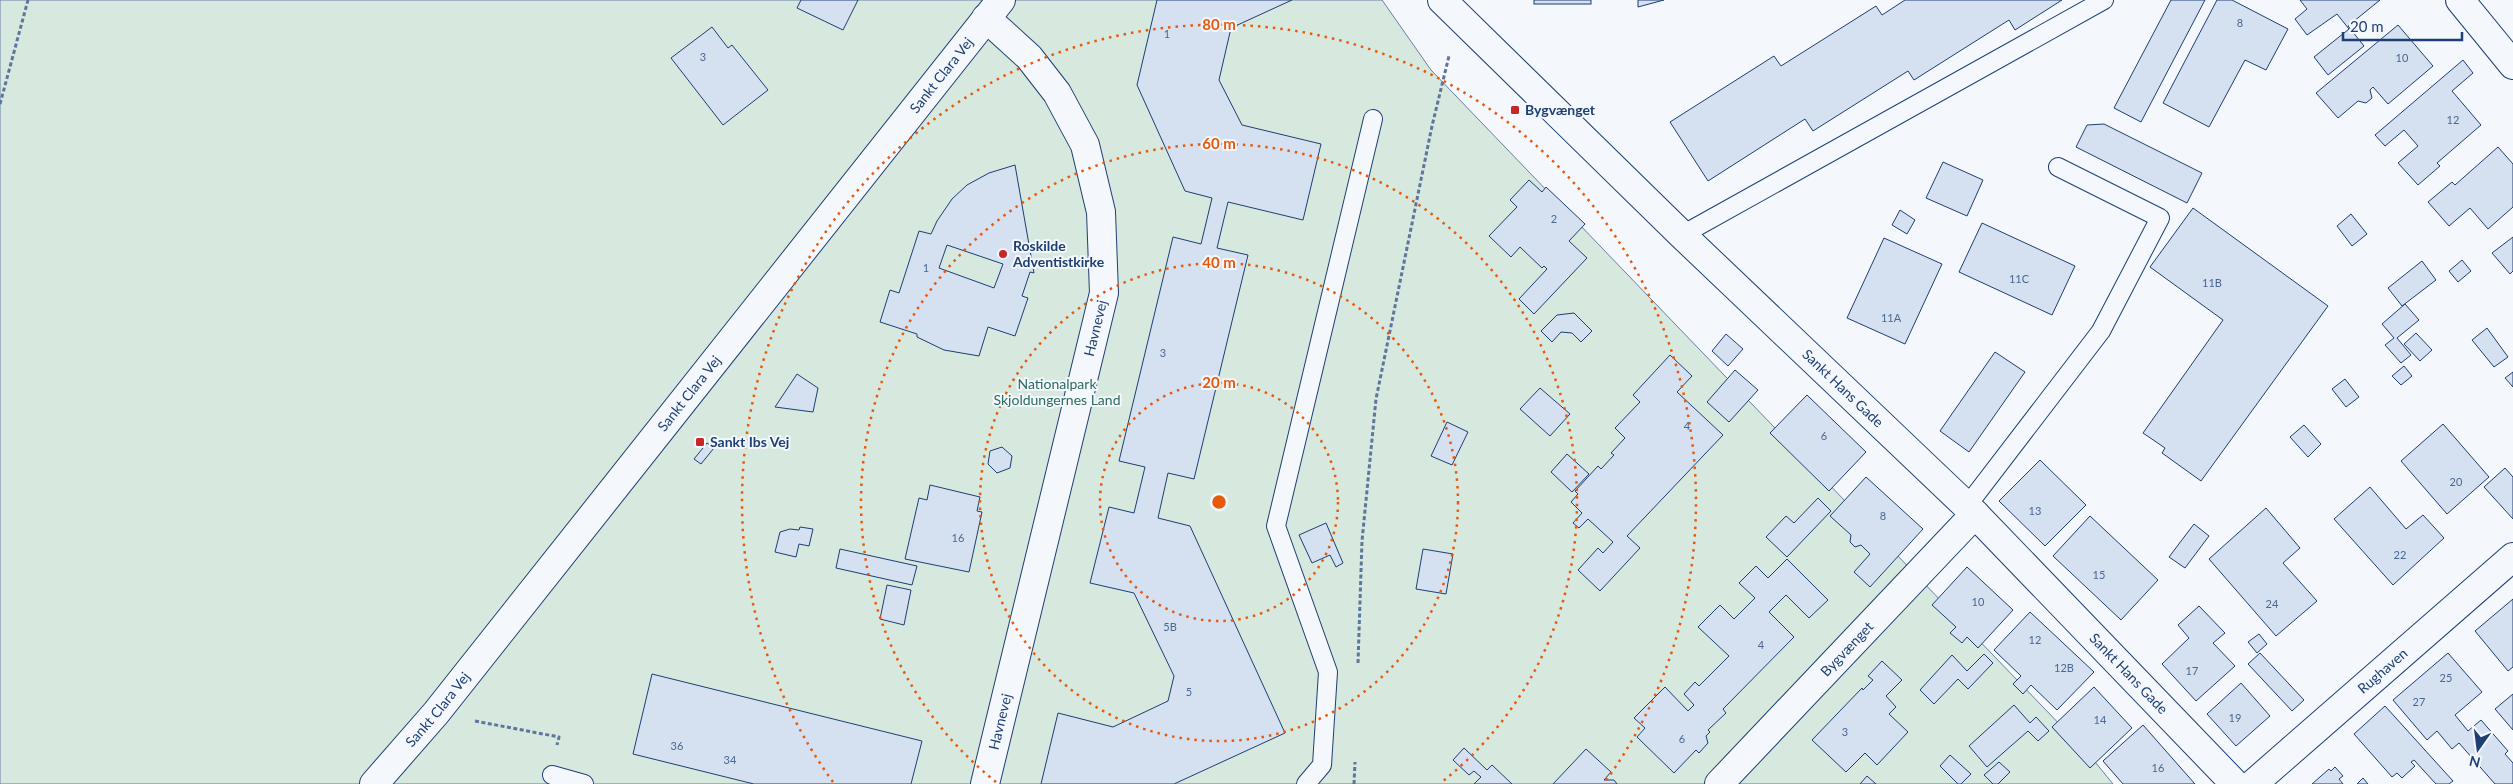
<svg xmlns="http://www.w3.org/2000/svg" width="2513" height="784" font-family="Lato,sans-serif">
<rect width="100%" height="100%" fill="#f4f7fb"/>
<polygon fill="#d7e8df" stroke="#687fa3" points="0,0 1382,0 1431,70 2091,757 2113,784 0,784"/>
<g fill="#d5e0f0" stroke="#1d3f73" fill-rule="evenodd">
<polygon points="801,0 858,0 843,30 797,8"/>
<polygon points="1157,0 1292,0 1231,28 1219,80 1242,125 1321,144 1303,220 1228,202 1217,248 1248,255 1194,479 1168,473 1158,518 1190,526 1285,733 1174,784 1041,784 1058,713 1113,727 1168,701 1174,676 1134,593 1090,583 1109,507 1134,513 1145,467 1119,461 1173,237 1201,244 1212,198 1185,191 1137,85"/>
<rect x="1534" y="0" width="57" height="4"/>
<polygon points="1638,0 1664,0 1638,7"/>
<polygon points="1905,0 2062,0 2015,30 2009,20 1914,80 1908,71 1813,131 1805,119 1708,181 1670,122 1774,56 1781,66 1876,6 1882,15"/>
<polygon points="2171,0 2205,0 2141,122 2114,108"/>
<polygon points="2217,0 2232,0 2288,29 2266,70 2245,60 2209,127 2163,103"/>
<polygon points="2300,0 2380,0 2348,26 2364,46 2328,75 2314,57 2349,29 2337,14 2307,35 2295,19 2307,9"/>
<polygon points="2398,25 2433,66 2388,104 2373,87 2370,90 2372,98 2366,103 2358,101 2338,118 2316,93"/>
<polygon points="712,27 728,48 732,45 768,90 723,125 671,58"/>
<polygon points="2463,60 2473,73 2452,91 2481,125 2437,163 2440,166 2418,185 2398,163 2418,146 2404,130 2385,146 2375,135"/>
<polygon points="2104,124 2202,173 2187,203 2076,147 2087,125"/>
<polygon points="2498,147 2513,164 2513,207 2488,229 2470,208 2449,226 2428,202 2452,182 2455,185"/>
<polygon points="1943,162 1983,180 1967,216 1926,198"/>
<path d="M1015 165 1034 273 1030 272 1022 296 1028 298 1015 336 988 327 979 356 944 350 917 337V334L880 322 890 290 899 293 919 231 931 234 937 221 952 199 967 185 989 173ZM947 245 1003 264 994 288 939 268Z"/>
<polygon points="1529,180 1542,192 1546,187 1585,224 1569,241 1587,258 1534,314 1519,299 1547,269 1544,266 1542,268 1520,247 1511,257 1489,236 1517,207 1510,200"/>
<polygon points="2193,208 2328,306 2201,481 2162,453 2165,448 2143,433 2223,320 2150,267"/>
<polygon points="1900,210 1915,220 1907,234 1892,225"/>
<polygon points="2351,214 2367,234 2352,246 2337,226"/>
<polygon points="1982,223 2075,266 2052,315 1959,272"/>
<polygon points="2513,237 2513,271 2510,274 2492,253"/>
<polygon points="1884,238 1942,264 1905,344 1847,318"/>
<polygon points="2462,260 2471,271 2458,282 2449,271"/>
<polygon points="2422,261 2436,280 2402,306 2388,288"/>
<polygon points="2405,304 2419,320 2397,338 2411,355 2401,363 2385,345 2394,338 2382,324"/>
<polygon points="1574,313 1592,331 1581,342 1572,333 1561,332 1552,342 1541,331 1557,315"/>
<polygon points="2487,328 2508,357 2494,367 2472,340"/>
<polygon points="2416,333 2432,350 2420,361 2404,344"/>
<polygon points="1726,334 1743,349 1728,366 1712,351"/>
<polygon points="1995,352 2025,372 1969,452 1940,431"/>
<polygon points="1670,355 1692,376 1677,392 1723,435 1627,536 1640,548 1600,591 1578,570 1598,548 1603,553 1613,542 1588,519 1579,528 1573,523 1582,513 1571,502 1578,494 1575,491 1598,466 1601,469 1614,455 1611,453 1625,438 1615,428 1640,402 1633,395"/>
<polygon points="2404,366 2412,376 2401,385 2392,376"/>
<polygon points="1735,370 1758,390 1729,422 1707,402"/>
<polygon points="2513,372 2513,387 2505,378"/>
<polygon points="797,374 818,388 813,412 775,407"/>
<polygon points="2345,379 2359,397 2346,407 2332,389"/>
<polygon points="1540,388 1570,414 1550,436 1520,409"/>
<polygon points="1807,395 1866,452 1829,491 1770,433"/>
<polygon points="1447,422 1468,432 1452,465 1431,456"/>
<polygon points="2443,424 2489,477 2447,514 2401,461"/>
<polygon points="2304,425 2321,444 2308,457 2290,437"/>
<polygon points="707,443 714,448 701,464 694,459"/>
<polygon points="1002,447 1012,456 1010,468 997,473 988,464 990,451"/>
<polygon points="1567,454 1589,474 1572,492 1551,472"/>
<polygon points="2040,460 2086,505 2045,546 1999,501"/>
<polygon points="2505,468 2513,477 2513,519 2484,487"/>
<polygon points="1866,477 1923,529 1870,587 1854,572 1870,554 1861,545 1855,547 1850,542 1851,535 1830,516"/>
<polygon points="930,485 980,497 977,511 982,512 969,572 905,559 919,498 927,500"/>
<polygon points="2370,487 2406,529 2423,515 2444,538 2393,585 2334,519"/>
<polygon points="1818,498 1831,511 1787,557 1766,537 1786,516 1794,523"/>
<polygon points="2266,508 2300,548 2283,563 2317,601 2276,636 2209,559"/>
<polygon points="2090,516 2158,580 2121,620 2053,556"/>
<polygon points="1326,523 1343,563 1336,567 1330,555 1312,563 1299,535"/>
<polygon points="2194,524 2209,536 2185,568 2169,557"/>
<polygon points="800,527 813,529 809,546 799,544 796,557 775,552 780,532 790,529 799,530"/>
<polygon points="840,549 917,566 912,585 836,568"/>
<polygon points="1423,549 1453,554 1446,594 1416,589"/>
<polygon points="1787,559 1828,600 1809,618 1786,595 1769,612 1794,637 1723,709 1726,713 1708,730 1710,732 1706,736 1708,743 1699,753 1696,750 1674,773 1637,737 1645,728 1634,718 1665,687 1688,711 1694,705 1684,694 1695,682 1699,686 1729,656 1698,627 1720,605 1734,619 1755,598 1739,583 1756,566 1768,578"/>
<polygon points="1967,567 2013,610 1978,648 1967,637 1962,643 1950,633 1956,627 1932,605"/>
<polygon points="887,585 911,590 904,625 880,619"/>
<polygon points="2513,599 2513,667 2508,671 2475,631"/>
<polygon points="2199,606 2225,633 2213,643 2235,666 2196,701 2162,664 2189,638 2178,625"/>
<polygon points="2030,612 2094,672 2057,710 2031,685 2023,694 2013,684 2021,676 1994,650"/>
<polygon points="2259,634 2267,644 2257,653 2248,642"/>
<polygon points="2260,653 2304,700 2292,711 2248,664"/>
<polygon points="2448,653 2482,692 2455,715 2468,731 2481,720 2508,751 2505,754 2513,763 2513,784 2495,784 2459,743 2452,749 2437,731 2427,740 2393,700"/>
<polygon points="1984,654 1993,663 1968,689 1958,679 1934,704 1920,690 1952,655 1967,671"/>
<polygon points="1882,661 1902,680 1886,696 1896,707 1889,714 1908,732 1877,765 1865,753 1846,772 1812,740 1862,688 1863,690 1873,680 1868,676"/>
<polygon points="652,674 922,741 911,784 754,784 633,754"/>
<polygon points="2241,683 2270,716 2236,746 2207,714"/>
<polygon points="2094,687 2132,728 2090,768 2052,727"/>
<polygon points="2513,694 2513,730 2495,709"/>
<polygon points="2014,705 2030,723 2036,717 2049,731 2038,741 2028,731 1987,767 1969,746"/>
<polygon points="2385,706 2453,781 2449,784 2436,784 2414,760 2411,762 2415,766 2402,778 2397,773 2392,777 2354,734"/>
<polygon points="2143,725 2195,784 2123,784 2103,761"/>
<polygon points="1464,748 1487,770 1492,765 1512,784 1474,784 1481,777 1474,771 1469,775 1453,760"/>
<polygon points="1586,749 1611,772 1604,780 1614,780 1617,784 1553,784"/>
<polygon points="1950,755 1971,774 1961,784 1958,784 1940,766"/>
<polygon points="1999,762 2010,772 1998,784 1993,784 1984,775"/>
<polygon points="2335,767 2343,776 2339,779 2343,784 2312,784 2329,769 2331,771"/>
<polygon points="1867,776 1876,784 1860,784"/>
<polygon points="2363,778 2368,784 2357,784"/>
</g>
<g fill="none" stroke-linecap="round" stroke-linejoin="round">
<g stroke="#1d3f73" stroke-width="20">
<g id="lane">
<polyline points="1682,235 2104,0"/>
<polyline points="1967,506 2101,331 2160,218 2058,167"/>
<polyline points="552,775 584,784"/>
<polyline points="1306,784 1322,765 1328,672 1276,526 1373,119"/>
</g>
</g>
<g stroke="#1d3f73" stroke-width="30">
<g id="street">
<path id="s1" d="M1442 0 1682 235 1975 514 2235 784"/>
<polyline points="2460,0 2513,65"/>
<path id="s2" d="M985 784 1104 293 1101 212 1085 145 1057 93 1029 57 986 18"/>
<path id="s3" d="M1719 784 1975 514"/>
<path id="s4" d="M2253 784 2513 557"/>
</g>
</g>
<g stroke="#1d3f73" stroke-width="30">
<g id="secondary">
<path id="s5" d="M374 784 436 713 1001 0"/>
</g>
</g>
<g stroke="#5e769c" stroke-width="3" stroke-dasharray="4 2.5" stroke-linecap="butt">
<polyline points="0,104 28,0"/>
<polyline points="1358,663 1362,541 1376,399 1432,126 1449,56"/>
<polyline points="475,721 559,737 557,745"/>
<polyline points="1354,784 1355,762"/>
</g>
<use href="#lane" stroke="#f4f7fb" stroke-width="18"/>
<use href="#street" stroke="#f4f7fb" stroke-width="28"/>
<use href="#secondary" stroke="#f4f7fb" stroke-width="28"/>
</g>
<g fill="none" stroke="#e8590c" stroke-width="2.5" stroke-dasharray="2.5 5">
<circle cx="1219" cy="502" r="119"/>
<circle cx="1219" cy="502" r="239"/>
<path d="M996 782A358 358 0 1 1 1442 782"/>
<path d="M833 782A477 477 0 1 1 1605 782"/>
</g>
<g fill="#c62828" stroke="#f4f7fb" stroke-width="2">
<rect x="1510" y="105" width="10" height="10" rx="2.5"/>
<circle cx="1003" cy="254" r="5"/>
<rect x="695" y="437" width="10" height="10" rx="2.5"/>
</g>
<g text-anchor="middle" stroke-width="4" stroke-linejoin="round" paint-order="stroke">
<g font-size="11" fill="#4b6792">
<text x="2240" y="27">8</text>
<text x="1167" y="38">1</text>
<text x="703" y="61">3</text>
<text x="2402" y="62">10</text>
<text x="2453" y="124">12</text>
<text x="1554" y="223">2</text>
<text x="926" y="272">1</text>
<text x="2019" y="283">11C</text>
<text x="2212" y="287">11B</text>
<text x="1891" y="322">11A</text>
<text x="1163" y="357">3</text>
<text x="1687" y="430">4</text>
<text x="1824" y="440">6</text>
<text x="2456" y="486">20</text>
<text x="2035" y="515">13</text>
<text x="1883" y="520">8</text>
<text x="958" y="542">16</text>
<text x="2400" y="559">22</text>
<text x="2099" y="579">15</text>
<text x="1978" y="606">10</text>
<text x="2272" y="608">24</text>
<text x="1170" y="631">5B</text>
<text x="2035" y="644">12</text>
<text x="1761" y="649">4</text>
<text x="2064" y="672">12B</text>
<text x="2192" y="675">17</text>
<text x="2446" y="682">25</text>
<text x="1189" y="696">5</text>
<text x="2419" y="706">27</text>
<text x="2235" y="722">19</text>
<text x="2100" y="724">14</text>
<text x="1845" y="736">3</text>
<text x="1682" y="743">6</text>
<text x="677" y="750">36</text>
<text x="730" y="764">34</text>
<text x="2158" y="772">16</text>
</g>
<g font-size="14" fill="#1d3f73" stroke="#f4f7fb">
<text dy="5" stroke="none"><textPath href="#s5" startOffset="908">Sankt Clara Vej</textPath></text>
<text dy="5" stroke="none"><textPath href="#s2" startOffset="469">Havnevej</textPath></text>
<text dy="5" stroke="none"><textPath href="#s1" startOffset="558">Sankt Hans Gade</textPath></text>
<text dy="5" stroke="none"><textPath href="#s5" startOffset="502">Sankt Clara Vej</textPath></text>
<text dy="5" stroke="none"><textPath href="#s3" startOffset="186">Bygvænget</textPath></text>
<text dy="5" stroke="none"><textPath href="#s4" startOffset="172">Rughaven</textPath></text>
<text dy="5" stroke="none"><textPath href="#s1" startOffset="962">Sankt Hans Gade</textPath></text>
<text dy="5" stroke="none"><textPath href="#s5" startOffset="98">Sankt Clara Vej</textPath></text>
<text dy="5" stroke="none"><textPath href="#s2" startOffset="64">Havnevej</textPath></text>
</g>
<g font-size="14" font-weight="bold" fill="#1d3f73" stroke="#f4f7fb" text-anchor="start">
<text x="1525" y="115">Bygvænget</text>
<text x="1013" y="251">Roskilde<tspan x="1013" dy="16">Adventistkirke</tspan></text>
<text x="710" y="447">Sankt Ibs Vej</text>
</g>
<g font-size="14" fill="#2c6c60" stroke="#f4f7fb">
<text x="1057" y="389">Nationalpark<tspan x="1057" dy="16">Skjoldungernes Land</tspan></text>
</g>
</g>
<circle cx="1219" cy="502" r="8" fill="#e8590c" stroke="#f4f7fb" stroke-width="2.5"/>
<g font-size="15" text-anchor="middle" font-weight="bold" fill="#e8590c" stroke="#f4f7fb" stroke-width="4" stroke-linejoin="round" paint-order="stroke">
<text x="1219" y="30">80 m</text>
<text x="1219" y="149">60 m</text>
<text x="1219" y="268">40 m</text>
<text x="1219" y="388">20 m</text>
</g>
<g transform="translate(2478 749) rotate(194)" stroke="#f4f7fb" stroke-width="4" paint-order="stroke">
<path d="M0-4L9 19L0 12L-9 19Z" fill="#1d3f73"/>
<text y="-8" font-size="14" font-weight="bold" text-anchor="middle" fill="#1d3f73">N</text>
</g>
<path d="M2343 32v8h119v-8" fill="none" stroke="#1d3f73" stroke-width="2.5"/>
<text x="2350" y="32" font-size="15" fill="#1d3f73" stroke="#f4f7fb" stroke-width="4" paint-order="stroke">20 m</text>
</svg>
